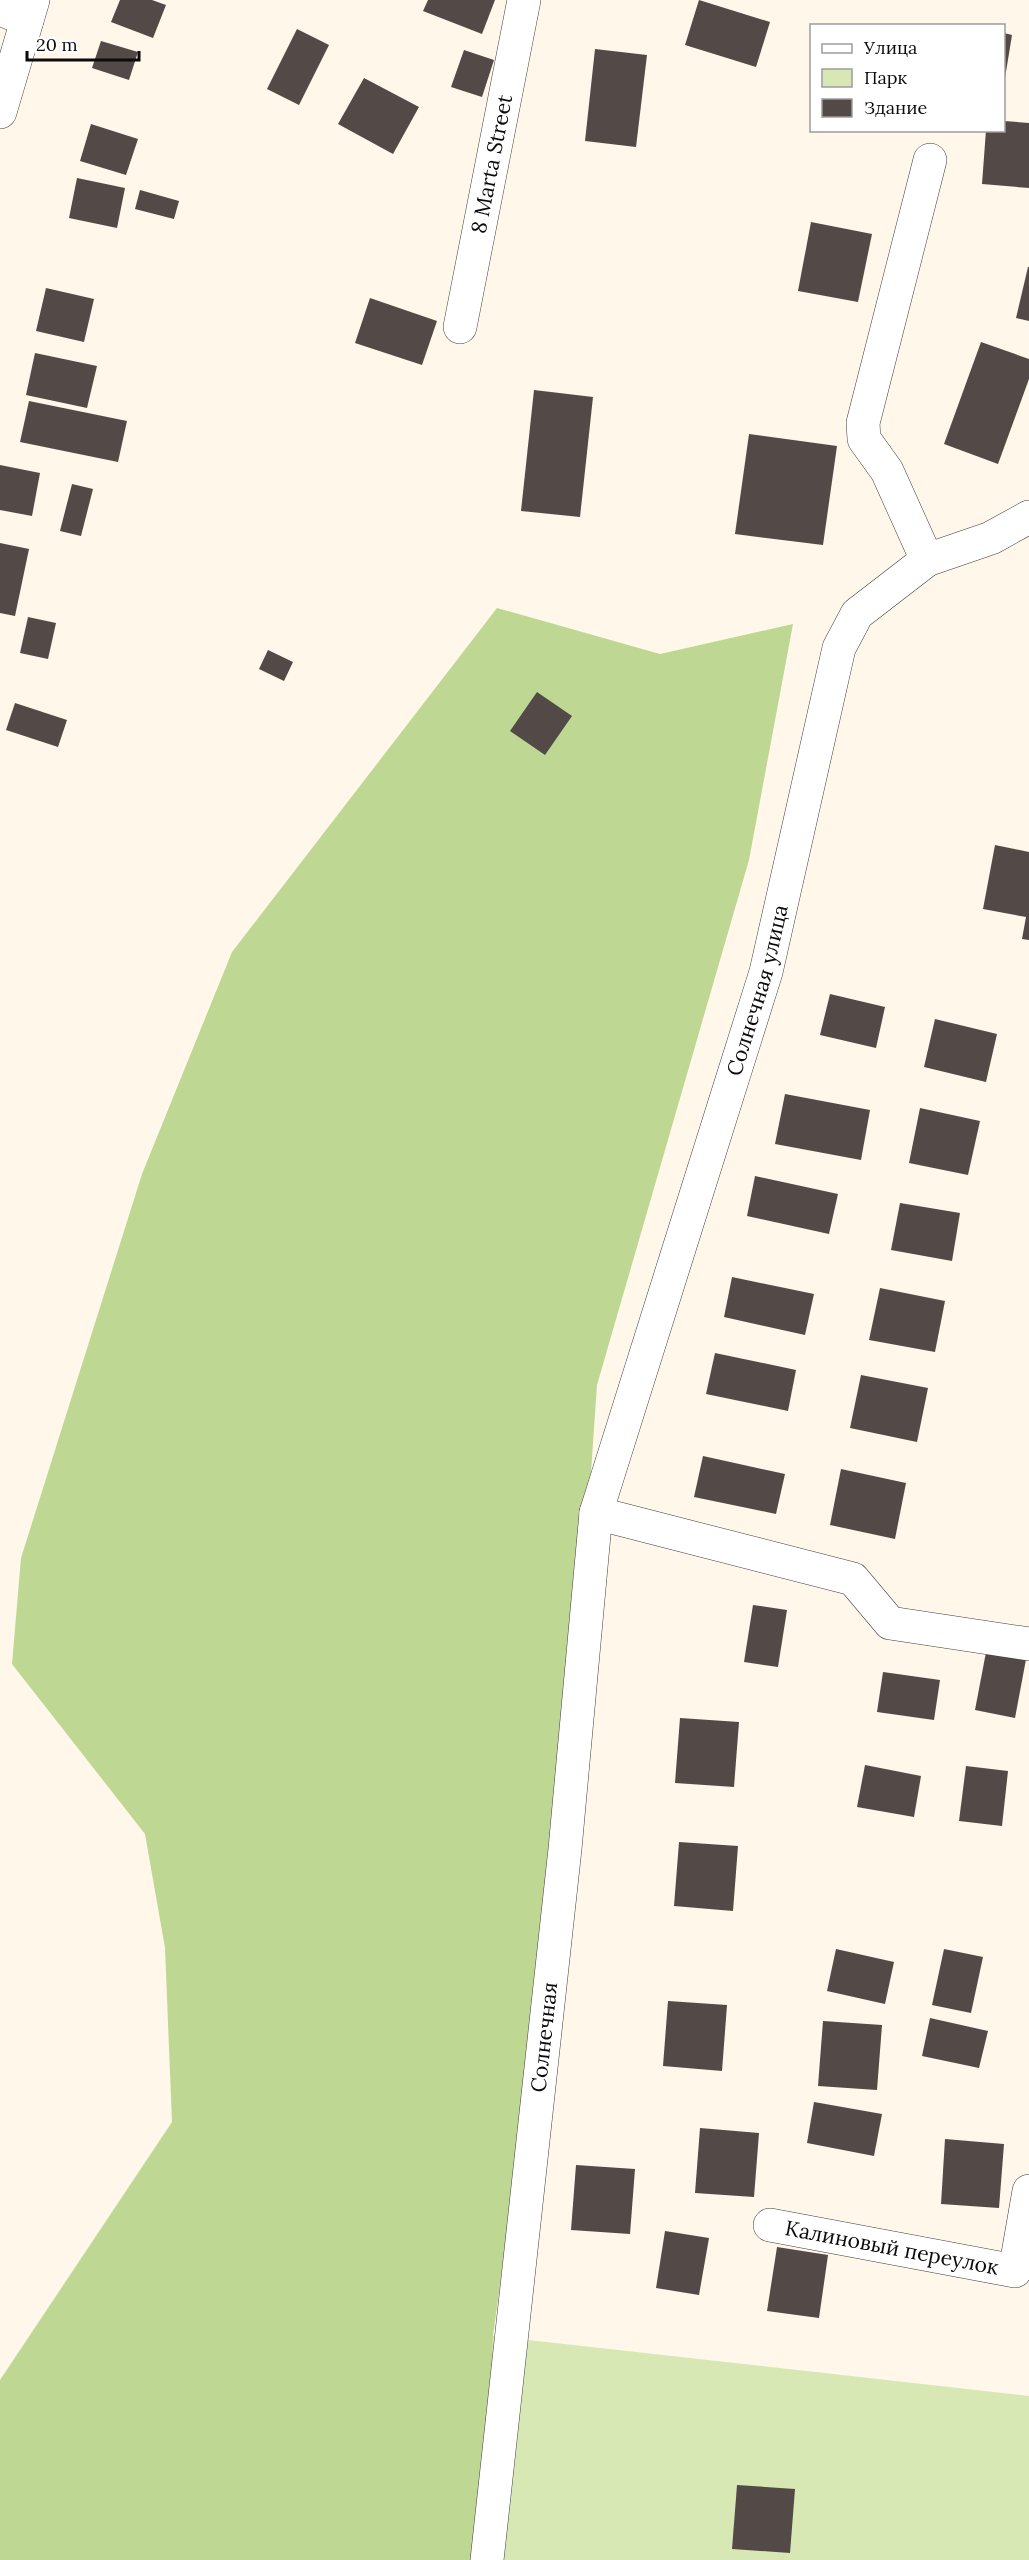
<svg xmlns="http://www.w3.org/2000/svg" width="1029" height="2560" font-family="Lora,serif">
<rect width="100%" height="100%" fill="#fff7e9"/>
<polygon fill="#d7e8b4" points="493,2336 1029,2396 1029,2560 483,2560 489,2484"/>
<polygon fill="#bed893" points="497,608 660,654 793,624 749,860 597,1385 565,1849 526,2095 493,2336 489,2484 483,2560 0,2560 0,2380 172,2122 165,1948 145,1834 12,1664 21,1558 142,1174 232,952"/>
<g fill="#534a47">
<polygon points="120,0 152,0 166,5 153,38 111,22"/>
<polygon points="428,0 495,0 482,34 423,11"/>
<polygon points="699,0 770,22 756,67 685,45"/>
<polygon points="297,29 329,45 299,105 267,89"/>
<polygon points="1004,33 1012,35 1005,78 1004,78"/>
<polygon points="101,41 138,52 129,80 92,68"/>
<polygon points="595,49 647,55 636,147 585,141"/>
<polygon points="464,50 494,60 482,97 451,87"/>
<polygon points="364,78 419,107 393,154 338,124"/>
<polygon points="1004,121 1029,123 1029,188 982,184 986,130 1004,130"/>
<polygon points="91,124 138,139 126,175 80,161"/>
<polygon points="77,178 125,188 117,228 69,218"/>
<polygon points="140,190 179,201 174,219 135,209"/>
<polygon points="811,222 872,234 858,302 798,291"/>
<polygon points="1028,267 1029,267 1029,321 1016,318"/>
<polygon points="46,288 94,299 84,342 36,331"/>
<polygon points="370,298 437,321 422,365 355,343"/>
<polygon points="981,342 1029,359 1029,379 998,464 944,444"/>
<polygon points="35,353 97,366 87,408 26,395"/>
<polygon points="534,390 593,397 580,517 521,511"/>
<polygon points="29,401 127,421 118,462 20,442"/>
<polygon points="749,434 837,446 823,545 735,534"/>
<polygon points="0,465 40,473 32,516 0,510"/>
<polygon points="72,484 93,489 81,536 60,531"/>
<polygon points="0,543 29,549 15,616 0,613"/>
<polygon points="28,617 56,623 48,659 20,653"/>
<polygon points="268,650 293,662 284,681 259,669"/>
<polygon points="537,692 572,716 545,755 510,731"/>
<polygon points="15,703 67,720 58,747 6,730"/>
<polygon points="995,845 1029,852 1029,940 1022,939 1026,917 983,909"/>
<polygon points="830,994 885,1007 876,1048 820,1035"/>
<polygon points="935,1019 997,1034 986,1082 924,1067"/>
<polygon points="785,1094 870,1110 861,1160 775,1144"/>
<polygon points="920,1108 980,1121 968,1175 909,1163"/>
<polygon points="755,1176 838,1194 829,1234 747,1216"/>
<polygon points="900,1203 960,1213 952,1261 891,1250"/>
<polygon points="732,1277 814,1294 805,1335 724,1317"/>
<polygon points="880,1288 945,1301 935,1352 869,1340"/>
<polygon points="715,1353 796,1370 788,1411 706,1394"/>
<polygon points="861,1375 928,1388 917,1442 850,1428"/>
<polygon points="703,1456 785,1474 776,1514 694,1497"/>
<polygon points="841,1469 906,1483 895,1539 830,1525"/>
<polygon points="753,1605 787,1610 778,1667 744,1662"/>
<polygon points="987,1647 1027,1654 1015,1718 975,1710"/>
<polygon points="883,1672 940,1680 934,1720 877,1712"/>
<polygon points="680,1718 739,1722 734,1787 675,1783"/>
<polygon points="865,1765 921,1776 914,1817 857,1807"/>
<polygon points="966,1766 1008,1771 1002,1826 959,1821"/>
<polygon points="679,1842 738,1846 733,1911 674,1906"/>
<polygon points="836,1949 894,1962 885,2004 827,1991"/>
<polygon points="944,1949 983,1957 971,2013 932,2005"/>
<polygon points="668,2001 727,2005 722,2071 663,2066"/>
<polygon points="930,2018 988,2031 979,2068 922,2056"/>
<polygon points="823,2021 882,2025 877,2090 818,2086"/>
<polygon points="814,2102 882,2114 874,2156 807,2143"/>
<polygon points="700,2128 759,2133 754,2197 695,2193"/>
<polygon points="945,2139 1004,2144 999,2208 941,2204"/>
<polygon points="576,2165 635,2169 630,2234 571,2230"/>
<polygon points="665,2231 709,2238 699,2295 656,2288"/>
<polygon points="777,2247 828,2255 819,2318 767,2311"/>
<polygon points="737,2485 795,2489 790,2553 732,2549"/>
</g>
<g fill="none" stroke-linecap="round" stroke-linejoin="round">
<g stroke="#3e3e3e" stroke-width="34">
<g id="minor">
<polyline points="0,9 27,20"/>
<polyline points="0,112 33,0"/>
<path id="s1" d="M460 327 524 0"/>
<polyline points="927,560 887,471 864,439 863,423 930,160"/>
<polyline points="596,1513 853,1579 890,1623 1029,1644"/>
<path id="s2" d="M770 2225 1015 2271 1029 2191"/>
<path id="s3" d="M487 2560 565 1849 596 1513 766 972 839 648 857 614 927 560 991 538 1029 517"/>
</g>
</g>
<use href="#minor" stroke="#fff" stroke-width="33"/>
</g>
<g text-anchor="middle" stroke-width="6" stroke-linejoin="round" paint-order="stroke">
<g font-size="21" fill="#0b0b0b" stroke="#fff">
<text dy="7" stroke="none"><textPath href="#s1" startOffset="166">8 Marta Street</textPath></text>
<text dy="7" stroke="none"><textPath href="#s3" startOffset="1600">Солнечная улица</textPath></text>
<text dy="7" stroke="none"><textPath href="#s3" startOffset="526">Солнечная</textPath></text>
<text dy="7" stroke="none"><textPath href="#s2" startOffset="124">Калиновый переулок</textPath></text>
</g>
</g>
<rect x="810" y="24" width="195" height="108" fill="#ffffff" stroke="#9d9d9d" stroke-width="1.5"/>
<rect x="822" y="44" width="30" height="9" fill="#ffffff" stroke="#9d9d9d" stroke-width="1.5"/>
<text x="864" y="54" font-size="18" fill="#0b0b0b">Улица</text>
<rect x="822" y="69" width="30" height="18" fill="#d7e8b4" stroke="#9d9d9d" stroke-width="1.5"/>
<text x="864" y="84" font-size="18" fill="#0b0b0b">Парк</text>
<rect x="822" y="99" width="30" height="18" fill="#534a47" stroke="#9d9d9d" stroke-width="1.5"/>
<text x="864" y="114" font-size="18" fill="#0b0b0b">Здание</text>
<path d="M27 51v9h112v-9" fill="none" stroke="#0b0b0b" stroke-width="3"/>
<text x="36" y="51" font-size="18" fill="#0b0b0b" stroke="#ffffff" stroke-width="4.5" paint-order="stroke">20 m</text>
</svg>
